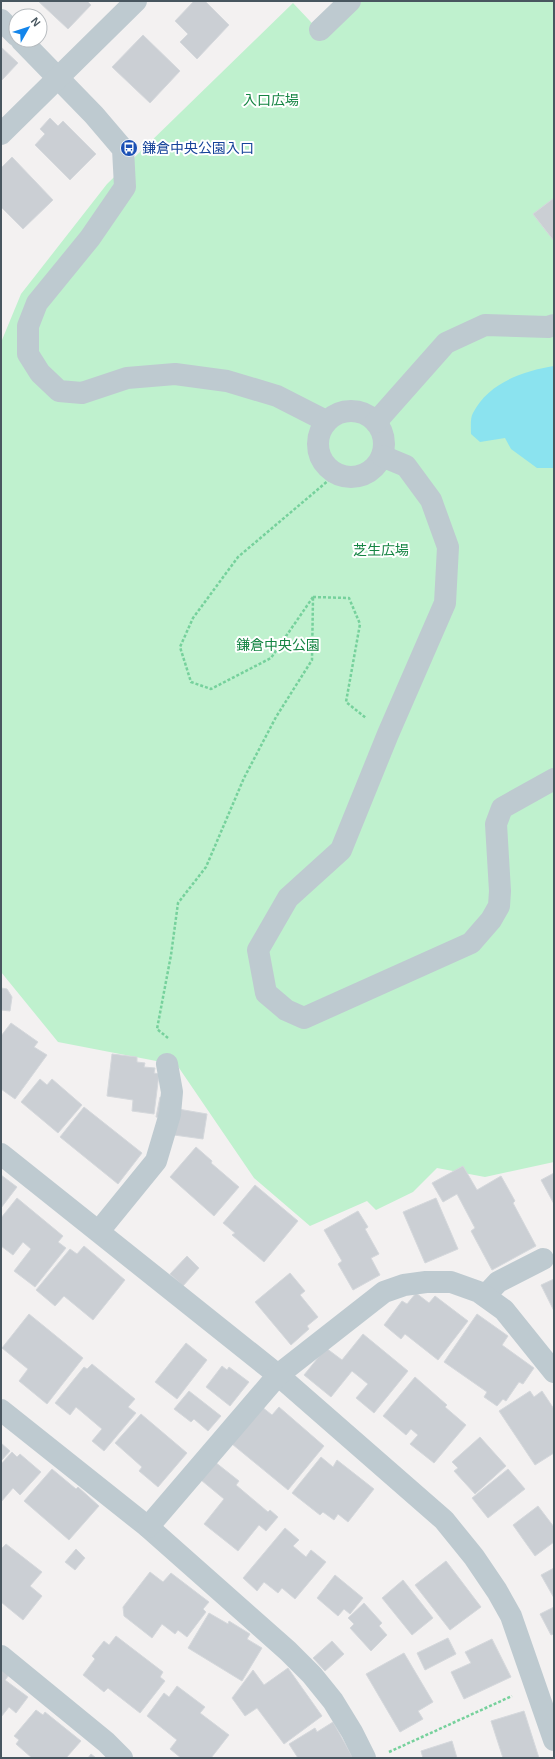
<svg xmlns="http://www.w3.org/2000/svg" width="555" height="1759" font-family="Helvetica,'Noto Sans JP',sans-serif">
<rect width="100%" height="100%" fill="#f3f1f1"/>
<polygon fill="#bff1ce" points="362,1 554,1 554,1162 485,1177 437,1168 413,1192 376,1210 367,1201 310,1226 254,1178 177,1065 58,1042 1,972 1,339 2,340 21,294 107,184 293,3 326,38"/>
<path fill="#8be3ef" d="M554 366V468H537L511 449 505 438 480 442 471 434C471 428 470 418 473 413 488 383 523 371 554 366Z"/>
<g fill="#cbcfd4" stroke="#d5d8dc">
<polygon points="38,1 87,1 91,5 68,29"/>
<polygon points="194,1 205,1 229,25 197,59 180,42 188,34 175,21"/>
<polygon points="143,35 180,71 150,103 112,67"/>
<polygon points="1,47 18,63 1,81"/>
<polygon points="50,118 58,126 63,121 96,154 70,180 35,145 45,134 40,129"/>
<polygon points="12,157 53,200 23,229 1,207 1,168"/>
<polygon points="554,198 554,241 533,214"/>
<polygon points="1,988 7,989 12,997 10,1011 1,1010 1,1012"/>
<polygon points="11,1023 38,1042 34,1047 47,1055 15,1099 1,1089 1,1036"/>
<polygon points="112,1054 137,1057 137,1062 145,1063 144,1067 155,1068 154,1073 159,1074 154,1114 132,1111 133,1100 107,1096"/>
<polygon points="40,1079 47,1085 52,1079 82,1105 58,1133 21,1102"/>
<polygon points="160,1097 168,1098 165,1118 156,1117"/>
<polygon points="84,1107 142,1153 118,1184 60,1137"/>
<polygon points="178,1109 207,1114 203,1139 174,1135"/>
<polygon points="196,1147 212,1161 211,1163 239,1187 214,1216 170,1177"/>
<polygon points="463,1166 477,1190 501,1176 515,1201 513,1203 536,1246 492,1270 471,1231 475,1228 457,1194 443,1202 432,1183"/>
<polygon points="554,1173 554,1204 541,1180"/>
<polygon points="1,1175 17,1187 1,1208"/>
<polygon points="255,1185 298,1221 264,1262 232,1235 235,1233 223,1223"/>
<polygon points="17,1198 63,1236 58,1242 66,1248 35,1287 14,1271 31,1249 23,1242 13,1255 1,1246 1,1218"/>
<polygon points="436,1198 458,1249 425,1263 403,1212"/>
<polygon points="358,1211 368,1227 365,1229 379,1254 371,1258 380,1275 353,1290 338,1264 342,1261 324,1230"/>
<polygon points="84,1246 125,1280 93,1320 64,1296 55,1306 36,1290 70,1249 77,1254"/>
<polygon points="187,1256 199,1268 183,1286 170,1274"/>
<polygon points="290,1273 305,1291 300,1295 318,1317 307,1326 309,1329 291,1345 255,1302"/>
<polygon points="554,1279 554,1311 541,1285"/>
<polygon points="416,1293 429,1303 435,1296 468,1321 438,1360 405,1334 401,1339 384,1325 402,1301 407,1304"/>
<polygon points="29,1314 83,1358 47,1404 19,1381 28,1369 2,1348"/>
<polygon points="477,1314 508,1336 502,1345 534,1368 523,1384 519,1382 506,1401 503,1399 497,1406 484,1397 487,1392 444,1362"/>
<polygon points="363,1334 408,1371 374,1413 356,1398 368,1384 352,1371 331,1397 304,1375 326,1348 342,1360"/>
<polygon points="186,1343 207,1360 177,1399 155,1382"/>
<polygon points="92,1364 135,1399 128,1407 136,1413 104,1451 92,1441 102,1429 76,1407 70,1415 55,1403 84,1367 87,1369"/>
<polygon points="222,1366 227,1370 229,1367 249,1382 230,1406 206,1387"/>
<polygon points="415,1377 447,1405 445,1407 466,1425 434,1463 410,1444 418,1435 411,1429 406,1435 383,1416"/>
<polygon points="189,1391 221,1416 208,1431 194,1419 191,1422 174,1409"/>
<polygon points="530,1391 534,1397 542,1391 554,1409 554,1453 535,1465 499,1411"/>
<polygon points="262,1407 272,1415 279,1407 324,1446 288,1490 232,1444"/>
<polygon points="141,1414 187,1453 158,1487 139,1471 142,1467 115,1443"/>
<polygon points="480,1437 506,1466 475,1494 454,1471 458,1468 452,1462"/>
<polygon points="1,1443 10,1451 1,1461"/>
<polygon points="12,1452 17,1457 20,1454 41,1472 20,1495 13,1488 1,1502 1,1464"/>
<polygon points="321,1457 333,1467 337,1460 374,1489 348,1522 338,1514 334,1520 323,1512 320,1515 292,1493"/>
<polygon points="215,1462 239,1481 236,1485 268,1512 270,1510 278,1517 266,1531 259,1525 238,1551 204,1524 224,1499 201,1480"/>
<polygon points="52,1469 76,1489 78,1487 99,1506 69,1540 24,1501"/>
<polygon points="508,1469 525,1489 488,1518 472,1498"/>
<polygon points="538,1506 554,1527 554,1542 535,1556 513,1525"/>
<polygon points="285,1528 299,1540 293,1546 306,1557 311,1550 326,1562 295,1599 282,1588 278,1593 264,1582 257,1591 243,1578"/>
<polygon points="6,1544 42,1572 30,1586 42,1596 23,1620 1,1602 1,1549"/>
<polygon points="76,1549 85,1558 75,1570 65,1562"/>
<polygon points="446,1561 481,1607 450,1630 415,1585"/>
<polygon points="554,1568 554,1598 541,1575"/>
<polygon points="150,1572 163,1582 171,1573 209,1602 203,1609 206,1612 187,1637 178,1630 175,1634 162,1624 152,1638 124,1616 123,1607"/>
<polygon points="335,1575 363,1598 350,1614 344,1609 338,1616 317,1598"/>
<polygon points="403,1580 433,1618 412,1635 382,1598"/>
<polygon points="364,1603 382,1623 379,1626 387,1635 371,1651 350,1628 354,1624 348,1618"/>
<polygon points="554,1607 554,1634 551,1635 540,1614"/>
<polygon points="209,1613 228,1624 229,1621 250,1634 247,1639 262,1648 242,1681 188,1648"/>
<polygon points="116,1636 163,1672 160,1677 165,1681 140,1713 108,1688 104,1692 83,1675 95,1659 92,1656 104,1641 109,1645"/>
<polygon points="448,1638 456,1654 425,1670 417,1653"/>
<polygon points="492,1639 511,1677 464,1699 451,1672 471,1663 465,1652"/>
<polygon points="332,1641 344,1654 325,1671 313,1658"/>
<polygon points="404,1653 433,1702 418,1711 423,1719 400,1732 366,1674"/>
<polygon points="288,1668 322,1716 284,1744 257,1708 245,1716 232,1698 253,1670 264,1685"/>
<polygon points="1,1669 9,1675 5,1680 28,1697 16,1713 9,1707 1,1717"/>
<polygon points="177,1686 205,1707 200,1713 229,1735 211,1758 181,1758 170,1749 177,1740 147,1716 164,1693 169,1697"/>
<polygon points="36,1710 43,1715 45,1712 81,1741 66,1758 32,1758 16,1744 19,1740 14,1736"/>
<polygon points="524,1711 539,1758 503,1758 491,1721"/>
<polygon points="333,1722 353,1758 298,1758 289,1744 315,1728 317,1732"/>
<polygon points="452,1741 457,1758 423,1758 421,1751"/>
<polygon points="91,1754 96,1758 88,1758"/>
</g>
<g fill="none" stroke-linecap="round" stroke-linejoin="round">
<g stroke="#76d19c" stroke-width="2.5" stroke-dasharray="3 2" stroke-linecap="butt">
<polyline points="313,597 271,658 211,689 191,682 180,647 193,618 238,557 336,474"/>
<polyline points="313,597 349,598 360,624 346,702 366,718"/>
<polyline points="168,1038 157,1029 171,955 178,903 206,867 244,778 276,717 312,660 313,597"/>
<polyline points="389,1752 512,1696"/>
</g>
<g stroke="#becad0" stroke-width="22">
<polyline points="1,20 16,35"/>
<polyline points="320,30 350,1"/>
<polyline points="21,40 94,115 123,149 125,187 90,238 37,303 28,326 28,354 40,373 59,391 82,393 127,378 175,374 227,381 277,396 326,421"/>
<polyline points="1,134 136,1"/>
<circle cx="351" cy="444" r="33"/>
<polyline points="376,422 446,343 485,325 548,327 554,325"/>
<polyline points="382,456 406,466 431,500 448,547 445,603 388,734 341,850 288,898 258,950 266,993 286,1010 304,1018 471,943 491,920 499,906 500,891 496,824 502,808 554,779"/>
<polyline points="1,1154 278,1375 444,1520 474,1557 497,1591 511,1616 554,1740"/>
<polyline points="99,1231 156,1161 170,1114 172,1092 167,1064"/>
<polyline points="485,1296 498,1282 543,1259"/>
<polyline points="1,1410 148,1527 288,1651 312,1675 333,1701 352,1732 365,1758"/>
<polyline points="148,1527 278,1375 384,1292 404,1285 426,1282 451,1282 479,1292 504,1310 554,1372"/>
<polyline points="1,1656 106,1742 122,1758"/>
</g>
</g>
<defs>
<g id="bus-disc" transform="scale(0.9)"><circle r="9.5" fill="#1a4fb4" stroke="#fff"/><path d="M-5-6H5V4H4V6H2V4H-2V6H-4V4H-5ZM-3.5-4V0h7V-4ZM-3.5 1.2v1.5H-2V1.2ZM2 1.2v1.5H3.5V1.2Z" fill="#fff"/></g>
</defs>
<g fill-rule="evenodd">
<use href="#bus-disc" x="129" y="148"/>
</g>
<g text-anchor="middle" stroke-width="4" stroke-linejoin="round" paint-order="stroke">
<g font-size="14" fill="#158543" stroke="#fff">
<text x="271" y="105">入口広場</text>
<text x="381" y="555">芝生広場</text>
<text x="278" y="650">鎌倉中央公園</text>
</g>
<g font-size="14" fill="#164399" stroke="#fff" text-anchor="start">
<text x="142" y="153">鎌倉中央公園入口</text>
</g>
</g>
<rect width="555" height="1759" fill="none" stroke="#48565f" stroke-width="4"/>
<g transform="translate(28 28) rotate(51)"><circle r="19" fill="#ffffff" stroke="#b6bbbf"/>
<path d="M0-3L7 15L0 10L-7 15Z" fill="#1385eb"/>
<text y="-6" font-size="11" font-weight="bold" text-anchor="middle" fill="#48565f">N</text>
</g>
</svg>
